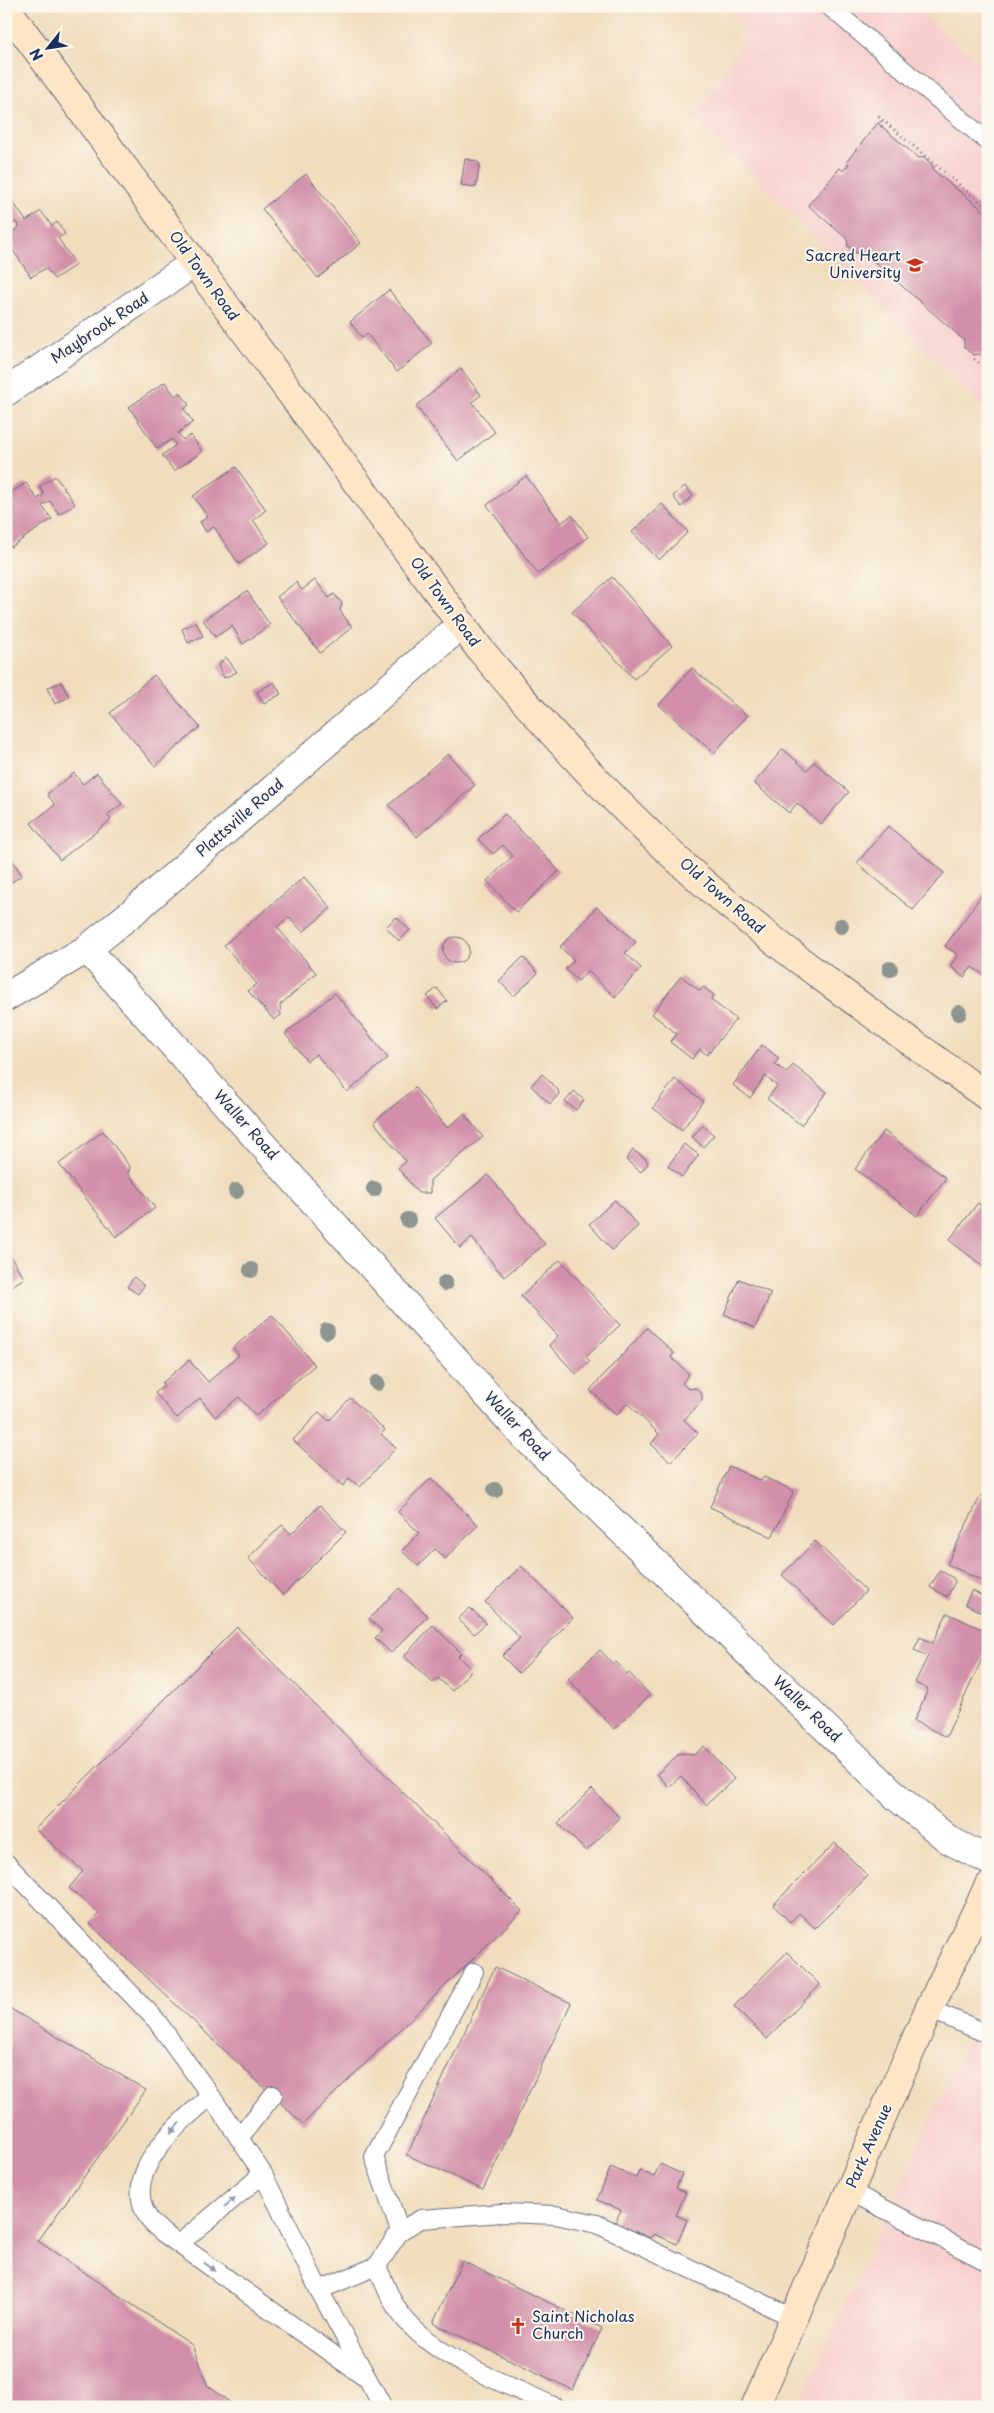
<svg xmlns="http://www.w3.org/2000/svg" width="994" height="2413" font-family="'Playpen Sans',sans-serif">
<rect width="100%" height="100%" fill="#fbf7ec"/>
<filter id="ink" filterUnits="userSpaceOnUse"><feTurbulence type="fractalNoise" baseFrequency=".02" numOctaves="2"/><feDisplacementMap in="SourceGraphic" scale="10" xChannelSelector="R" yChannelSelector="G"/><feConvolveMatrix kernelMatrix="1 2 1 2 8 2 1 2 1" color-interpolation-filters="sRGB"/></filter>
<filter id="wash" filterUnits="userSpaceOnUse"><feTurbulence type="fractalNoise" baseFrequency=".0096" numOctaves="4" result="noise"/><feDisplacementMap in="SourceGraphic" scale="20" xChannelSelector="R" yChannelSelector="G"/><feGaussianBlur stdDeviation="1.12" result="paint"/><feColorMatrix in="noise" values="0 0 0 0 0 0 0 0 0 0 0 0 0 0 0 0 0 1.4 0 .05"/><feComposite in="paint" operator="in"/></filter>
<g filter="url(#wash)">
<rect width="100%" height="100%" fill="#f1ddbd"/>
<g fill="#f7d0ce">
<polygon points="732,6 913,6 988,70 988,413 695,117 745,40"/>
<polygon points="988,1997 988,2407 798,2407 951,2074"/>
</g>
<g id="blocks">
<g fill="#d28fa9">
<polygon points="878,123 918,158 924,157 933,166 934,171 988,214 988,360 980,354 973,355 964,347 964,340 863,252 856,253 848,246 847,239 808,205 840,168 843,171 849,164 846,162"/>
<polygon points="465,159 476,161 480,164 476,187 461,185"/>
<polygon points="306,174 361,243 318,278 262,209"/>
<polygon points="11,199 26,221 41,211 52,226 57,222 65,234 58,238 76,265 54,279 46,268 31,277 6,240 6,236 19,227 16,222 6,228 6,202"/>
<polygon points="389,290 432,343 397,372 367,334 362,338 350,322"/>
<polygon points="461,369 481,395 472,402 495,432 458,461 416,406"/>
<polygon points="165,382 175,396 180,392 189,405 184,409 193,422 178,433 183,440 191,435 202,452 174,471 162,455 176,445 172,439 157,449 129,407"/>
<polygon points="236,467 266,510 253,520 269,543 239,564 214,527 206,532 200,522 208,517 193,496"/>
<polygon points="55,476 75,504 59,514 50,501 42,506 52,519 11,547 6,540 6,489 9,487 12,492 26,483 37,499 44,494 39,487"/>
<polygon points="526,476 561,523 572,515 588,537 538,574 487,505"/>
<polygon points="685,486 693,496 681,507 673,496"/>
<polygon points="662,504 688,532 659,560 632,532"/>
<polygon points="612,577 672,646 634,679 572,612"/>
<polygon points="315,580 329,598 334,594 342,603 340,611 352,627 320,653 277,597 296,582 302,590"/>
<polygon points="247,591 270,625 243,644 232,626 215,637 203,620"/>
<polygon points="196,622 203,636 188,643 182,629"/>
<polygon points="226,657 237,672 224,678 218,665"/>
<polygon points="692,668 747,716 714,753 659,705"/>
<polygon points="154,675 200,727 155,766 110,713"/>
<polygon points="61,682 69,697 55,704 47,688"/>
<polygon points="274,682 281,694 264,704 257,692"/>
<polygon points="783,749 807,770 814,762 849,792 821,824 797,803 789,813 754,783"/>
<polygon points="448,754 475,785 417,837 389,805"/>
<polygon points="74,773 83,784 97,773 122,804 107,815 111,820 60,860 31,823 55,805 47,794"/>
<polygon points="505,814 559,871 516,912 487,881 513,856 503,845 493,854 478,839"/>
<polygon points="888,826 944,873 913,910 857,863"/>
<polygon points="6,852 22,875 6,886"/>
<polygon points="304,877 331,908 303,932 289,917 277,927 316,973 280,1005 281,1015 274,1020 248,991 257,984 224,945"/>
<polygon points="986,889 988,891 988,978 972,967 964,977 950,966 958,955 945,946"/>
<polygon points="597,907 636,942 625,953 641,968 615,997 588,971 578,981 565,969 574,960 560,947"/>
<polygon points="396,917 410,930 399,941 386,927"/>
<circle cx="456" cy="950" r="13"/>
<polygon points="523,957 538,973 514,996 499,981"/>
<polygon points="681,976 700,991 703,987 714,995 711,1000 736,1019 707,1055 700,1049 692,1059 670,1042 677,1034 652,1014"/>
<polygon points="437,988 447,1001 437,1009 427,996"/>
<polygon points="335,993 388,1058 347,1092 316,1054 307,1061 285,1034"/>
<polygon points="762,1045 779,1058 775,1064 787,1073 793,1065 827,1092 801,1125 767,1099 777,1086 765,1076 750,1098 733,1085"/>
<polygon points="542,1074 558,1090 559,1094 550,1104 531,1086"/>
<polygon points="675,1079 703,1101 682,1130 653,1108"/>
<polygon points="415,1088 447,1128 464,1114 483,1137 430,1180 430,1193 418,1193 398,1168 406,1162 374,1122"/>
<polygon points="574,1091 584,1100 576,1110 565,1102"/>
<polygon points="703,1125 714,1135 703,1147 692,1137"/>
<polygon points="103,1131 130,1167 128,1173 155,1208 116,1237 59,1164"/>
<polygon points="884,1131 946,1178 917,1216 855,1169"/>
<polygon points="684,1144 699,1155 682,1177 668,1166"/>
<polygon points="633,1150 646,1159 648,1164 641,1172 626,1160"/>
<polygon points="488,1175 545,1244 504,1277 472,1238 460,1248 435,1218"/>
<polygon points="615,1200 638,1226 612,1250 589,1224"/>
<polygon points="978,1203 988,1210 988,1270 949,1240"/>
<polygon points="6,1249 24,1278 6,1290"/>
<polygon points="560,1260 620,1325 586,1357 590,1361 576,1374 549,1345 558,1336 521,1296"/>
<polygon points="134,1277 144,1286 138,1294 127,1287"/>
<polygon points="739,1279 771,1293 755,1328 724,1314"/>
<polygon points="272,1315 315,1365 256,1416 239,1397 215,1417 200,1398 177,1418 155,1393 164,1386 162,1383 189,1360 208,1382 239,1355 233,1348"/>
<polygon points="647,1328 674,1353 671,1357 689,1374 682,1383 688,1389 696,1388 702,1394 702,1401 684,1420 698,1433 671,1462 651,1444 659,1434 627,1403 616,1415 590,1390"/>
<polygon points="350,1398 385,1430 381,1434 396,1448 360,1487 349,1478 343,1486 293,1440 319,1412 329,1421"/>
<polygon points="729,1466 761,1481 764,1477 794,1491 772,1537 710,1507"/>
<polygon points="431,1478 478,1525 445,1559 435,1549 418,1566 402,1551 419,1533 398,1512"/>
<polygon points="981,1495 988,1499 988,1584 947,1564"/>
<polygon points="320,1505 346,1532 283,1595 248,1558 282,1525 291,1534"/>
<polygon points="815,1541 866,1591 834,1625 782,1575"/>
<polygon points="521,1566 573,1618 519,1673 502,1656 520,1638 485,1602"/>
<polygon points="940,1570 953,1578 955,1582 947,1597 930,1587"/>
<polygon points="399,1588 428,1616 391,1653 375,1638 382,1631 369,1619"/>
<polygon points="972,1590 988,1600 982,1613 965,1604"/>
<polygon points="470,1608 486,1623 474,1634 458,1619"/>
<polygon points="947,1613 988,1632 988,1646 946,1737 914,1721 928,1689 915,1683 928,1656 914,1650 920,1637 933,1643"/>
<polygon points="433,1625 461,1653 458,1656 472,1670 452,1691 438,1678 433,1683 404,1656"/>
<polygon points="237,1627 522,1911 303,2124 90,1924 99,1913 69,1888 83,1871 35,1829"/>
<polygon points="600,1650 613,1664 616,1662 627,1674 629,1673 650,1695 614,1729 568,1679"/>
<polygon points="704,1746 734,1779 706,1805 681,1776 669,1787 657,1774 680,1753 694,1755"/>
<polygon points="592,1789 620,1818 586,1851 558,1823"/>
<polygon points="835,1843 868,1876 815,1928 799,1913 790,1922 773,1905"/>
<polygon points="787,1952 820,1985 767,2039 734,2006"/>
<polygon points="495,1967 571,2003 483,2190 407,2155"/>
<polygon points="6,2006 146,2090 38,2241 192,2345 207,2385 236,2407 6,2407"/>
<polygon points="660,2164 682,2174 676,2188 686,2192 676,2215 687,2220 677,2244 654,2234 650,2238 615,2223 621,2210 597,2200 611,2167 636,2178 639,2170 654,2177"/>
<polygon points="462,2261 602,2328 573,2390 435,2324 434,2321"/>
</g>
</g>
</g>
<g filter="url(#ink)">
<use href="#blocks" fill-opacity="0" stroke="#666c7f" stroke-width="1"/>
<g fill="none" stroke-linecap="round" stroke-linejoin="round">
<g stroke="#666c7f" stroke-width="20">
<g id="service">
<polyline points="829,6 988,142"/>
<polyline points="6,1863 156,2020 211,2096 263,2174 319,2290 383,2407"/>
<polyline points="929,2009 988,2034"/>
<path d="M211 2096C181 2121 118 2173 149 2219 152 2224 158 2228 162 2232L363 2376"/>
<polyline points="239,2138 273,2095"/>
<polyline points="849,2191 988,2262"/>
<polyline points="400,2231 421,2219 502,2213 556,2215 597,2224 794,2318"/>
<polyline points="179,2244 263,2174"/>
<polyline points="377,2266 400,2231 374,2157 474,1972"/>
<path d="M319 2290 377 2266C383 2279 388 2295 396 2307 427 2357 504 2382 555 2407"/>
</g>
</g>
<g stroke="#666c7f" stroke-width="30">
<g id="minor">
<polyline points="6,392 194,263"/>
<polyline points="87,949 524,1436 898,1798 949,1840 988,1860"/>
<polyline points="6,997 87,949 134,911 462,624"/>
</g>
</g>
<g stroke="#666c7f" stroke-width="30">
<g id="secondary">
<path d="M6 8 479 648C553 737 632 823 721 898 806 969 898 1032 988 1097"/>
<polyline points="755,2407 929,2009 988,1887"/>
</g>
</g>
<g stroke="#666c7f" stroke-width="3" stroke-dasharray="1 4" stroke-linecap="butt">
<polyline points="882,127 879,117 988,209"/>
<polyline points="974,359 988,369"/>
</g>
<use href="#service" stroke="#fff" stroke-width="18"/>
<use href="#minor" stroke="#fff" stroke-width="28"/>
<use href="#secondary" stroke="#fee5c5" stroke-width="28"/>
</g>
<g fill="#8d9590">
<circle cx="841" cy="926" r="8"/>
<circle cx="890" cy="969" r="8"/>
<circle cx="959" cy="1013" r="8"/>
<circle cx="374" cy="1189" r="8"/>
<circle cx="236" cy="1191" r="8"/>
<circle cx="408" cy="1220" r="8"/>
<circle cx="251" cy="1270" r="8"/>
<circle cx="445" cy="1283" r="8"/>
<circle cx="327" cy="1331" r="8"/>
<circle cx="377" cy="1383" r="8"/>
<circle cx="495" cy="1490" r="8"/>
</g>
<defs><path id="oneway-solid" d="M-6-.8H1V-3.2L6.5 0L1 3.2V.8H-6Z" transform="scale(1.25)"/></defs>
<g fill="#8d97ae">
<use href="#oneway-solid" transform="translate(175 2128) rotate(132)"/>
<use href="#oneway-solid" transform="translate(230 2202) rotate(-40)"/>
<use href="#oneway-solid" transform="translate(210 2267) rotate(36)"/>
</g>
</g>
<defs>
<g id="university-bare" transform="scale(1.35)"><path d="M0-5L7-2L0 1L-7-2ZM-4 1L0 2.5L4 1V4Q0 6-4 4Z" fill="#c8321e" stroke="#fbf7ec" stroke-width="2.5" paint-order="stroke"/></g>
<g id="church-bare" transform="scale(1.35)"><path d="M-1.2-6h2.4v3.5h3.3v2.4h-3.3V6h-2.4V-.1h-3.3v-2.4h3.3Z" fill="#c8321e" stroke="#fbf7ec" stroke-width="2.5" paint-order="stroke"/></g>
</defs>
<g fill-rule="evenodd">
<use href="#university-bare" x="915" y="265"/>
<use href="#church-bare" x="518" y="2326"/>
</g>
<g text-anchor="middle" stroke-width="4" stroke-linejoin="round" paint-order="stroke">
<g font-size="15" fill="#1b2f5e" stroke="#fbf7ec" text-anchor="end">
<text x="901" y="261">Sacred Heart<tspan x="901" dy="17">University</tspan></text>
<text x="532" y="2322" text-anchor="start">Saint Nicholas<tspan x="532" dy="17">Church</tspan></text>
</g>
<g font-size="15" fill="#1b2f5e" stroke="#fbf7ec">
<text transform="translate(204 276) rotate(54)" y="5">Old Town Road</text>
<text transform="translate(100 328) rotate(-34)" y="5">Maybrook Road</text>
<text transform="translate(445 602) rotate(54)" y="5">Old Town Road</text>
<text transform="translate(240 818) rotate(-41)" y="5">Plattsville Road</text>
<text transform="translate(722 896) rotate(41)" y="5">Old Town Road</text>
<text transform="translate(246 1125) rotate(48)" y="5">Waller Road</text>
<text transform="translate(517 1426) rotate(47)" y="5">Waller Road</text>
<text transform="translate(807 1709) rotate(44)" y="5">Waller Road</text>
<text transform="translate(869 2146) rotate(-66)" y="5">Park Avenue</text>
</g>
</g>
<rect width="994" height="2413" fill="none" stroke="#fbf7ec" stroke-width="25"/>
<g transform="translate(48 48) rotate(240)" stroke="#fbf7ec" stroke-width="4" paint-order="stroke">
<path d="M0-4L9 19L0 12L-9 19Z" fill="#1b2f5e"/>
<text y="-8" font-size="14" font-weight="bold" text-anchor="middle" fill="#1b2f5e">N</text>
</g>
</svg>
